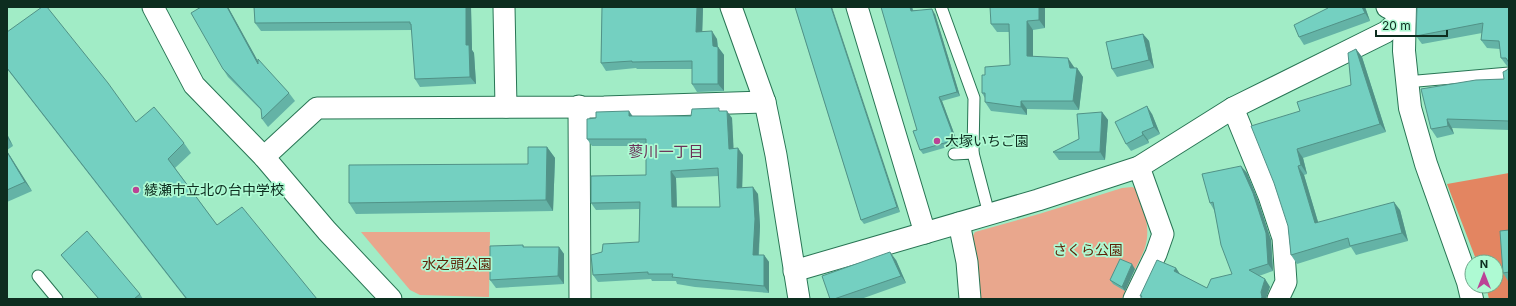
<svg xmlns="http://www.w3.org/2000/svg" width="1516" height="306" font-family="Inter,'Noto Sans JP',sans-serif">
<rect width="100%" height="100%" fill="#a1ecc6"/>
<g fill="#e9a78d">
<path d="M1132 187 1135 188C1140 200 1146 213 1147 226 1149 246 1141 257 1133 273 1129 282 1126 290 1122 299H978L971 239 975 232 1039 214 1122 188Z"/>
<polygon points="361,232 490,232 489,297 420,295 410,290"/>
</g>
<polygon fill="#e38561" points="1509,173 1509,299 1489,299 1486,286 1496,286 1496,262 1477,262 1447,184"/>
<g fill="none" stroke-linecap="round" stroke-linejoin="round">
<g stroke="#287554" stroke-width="13">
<g id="service">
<polyline points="941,7 974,98 973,153"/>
<polyline points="1406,82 1509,73"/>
<polyline points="954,154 973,153 989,214"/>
<polyline points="38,276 57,299"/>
</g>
</g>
<g stroke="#287554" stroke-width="23">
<g id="minor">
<polyline points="153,7 194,85 264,157 327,231 391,299"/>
<polyline points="504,7 506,107"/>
<polyline points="731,7 765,102 776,155 799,299"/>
<polyline points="857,7 925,233"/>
<polyline points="579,106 580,299"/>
<polyline points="1233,108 1269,196 1283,238 1286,282 1278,299"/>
<polyline points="264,157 317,108 604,107 765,102"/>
<polyline points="959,223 967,262 970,299"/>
<polyline points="794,271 1038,200 1139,167 1233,108 1386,32 1404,16 1387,7"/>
<polyline points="1134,299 1156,254 1163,234 1139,167"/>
</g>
</g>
<g stroke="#287554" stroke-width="24">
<polyline id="tertiary" points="1405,7 1404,51 1410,108 1426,164 1468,282 1472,299"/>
</g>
<use href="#service" stroke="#fff" stroke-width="11"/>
<use href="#minor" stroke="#fff" stroke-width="21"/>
<use href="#tertiary" stroke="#fff" stroke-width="22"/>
</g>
<g fill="#64b3a6" fill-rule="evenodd">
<polygon points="228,7 258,62 289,93 295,101 268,127 262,119 262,111 228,77 223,69"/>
<polygon points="254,7 471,7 472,50 474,53 476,84 420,87 415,79 412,30 261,31 255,23"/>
<polygon points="602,7 703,7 702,32 717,39 718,47 724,55 724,91 697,92 692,84 692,69 637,69 636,68 606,71 601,63"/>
<polygon points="795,7 900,212 864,224 861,220"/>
<polygon points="881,7 912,7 913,10 935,14 960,96 942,101 958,144 923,154 920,150 917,130"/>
<polygon points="1045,7 1045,28 1033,30 1033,57 1074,67 1075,68 1077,68 1083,77 1079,110 1027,109 1027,115 991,111 985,102 985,98 982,93 985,75 1010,65 1009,32 997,32 991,24"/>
<polygon points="1328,7 1365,7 1370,21 1304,45 1299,37 1328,8"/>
<polygon points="1509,7 1509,66 1507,66 1501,58 1500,49 1487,48 1481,40 1482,33 1422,44 1416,36"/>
<polygon points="7,32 136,122 184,143 191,153 175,168 217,225 317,299 186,299 7,69"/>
<polygon points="1143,34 1149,41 1154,68 1117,77 1112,69"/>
<polygon points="1356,49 1362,57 1386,132 1303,158 1307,174 1304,175 1318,222 1400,210 1408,241 1356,255 1351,247 1297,264 1291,255 1288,226 1300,111 1351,85"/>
<polygon points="1509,67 1509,130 1452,128 1454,134 1437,138 1431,129 1504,79"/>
<path d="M721 111 732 118 733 148 743 155 742 188 758 194 760 226 759 255H764L769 262V293L695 287 677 284 676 281H652L651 279 598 282 593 275 602 252 639 242V209L596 210 591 203 646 175V146H592L587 139 596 118 632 116H691ZM719 176 720 207H677L676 178Z"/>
<polygon points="1102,112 1108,120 1105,160 1059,160 1053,152 1079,139"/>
<polygon points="1152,114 1160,134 1148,140 1149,143 1131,151 1126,144"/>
<polygon points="7,134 13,146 7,150"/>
<polygon points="547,147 555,158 553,211 356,214 349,203 528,164"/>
<polygon points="7,151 32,191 7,202"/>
<polygon points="1247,173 1258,200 1271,240 1273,271 1259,276 1265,279 1270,287 1141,297 1140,296 1176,268 1180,274 1207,288 1232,274 1214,210 1210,203"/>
<polygon points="1509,230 1509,281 1508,281 1503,273"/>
<polygon points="523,245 524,247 559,247 564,254 564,284 496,288 490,280"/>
<polygon points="61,255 140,294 143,299 99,299 64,259"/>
<polygon points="896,260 906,283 861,299 830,299"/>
<polygon points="1135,269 1125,291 1113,284 1110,280"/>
</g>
<g fill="#519287">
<polygon points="227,7 228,7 264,72 258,64"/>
<polygon points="466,7 471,7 472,50 474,53 476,84 470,77 466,45"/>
<polygon points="697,7 703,7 702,40 696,32"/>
<polygon points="831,7 832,7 900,212 897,207"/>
<polygon points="910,7 912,7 914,15 911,11"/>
<polygon points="1039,7 1045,7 1045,28 1039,20"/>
<polygon points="1362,7 1365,7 1370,21 1365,13"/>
<polygon points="932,9 935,14 960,96 957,92"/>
<polygon points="1027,21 1033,30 1033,65 1027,56"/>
<polygon points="712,31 717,39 718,53 713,46"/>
<polygon points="1143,34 1149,41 1154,68 1149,60"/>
<polygon points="718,47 724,55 724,91 718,84"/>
<polygon points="1356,49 1362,57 1386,132 1380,124"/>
<polygon points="1068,58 1074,67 1076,76 1070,68"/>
<polygon points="1077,68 1083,77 1079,110 1073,101"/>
<polygon points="939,97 942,101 958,144 955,140"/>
<polygon points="1021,101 1027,109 1027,115 1021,107"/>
<polygon points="1147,106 1152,114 1160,134 1154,127"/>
<polygon points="629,111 634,118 629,116"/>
<polygon points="727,111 732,118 734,156 729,149"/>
<polygon points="1102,112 1108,120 1105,160 1100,152"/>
<polygon points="1447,119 1452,128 1454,134 1448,126"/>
<polygon points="1142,132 1148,140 1149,143 1143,135"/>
<polygon points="7,134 13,146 7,137"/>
<polygon points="547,147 555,158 553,211 546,200"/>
<polygon points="738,148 743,155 742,195 737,188"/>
<polygon points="1297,149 1303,158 1307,174 1301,165"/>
<polygon points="7,151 32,191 25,182 7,152"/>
<polygon points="1241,166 1247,173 1258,200 1271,240 1273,271 1268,264"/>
<polygon points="1298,166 1304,175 1321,232 1315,223"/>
<polygon points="671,171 676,178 677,214 672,207"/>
<polygon points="753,187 758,194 760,226 758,262 753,255"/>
<polygon points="1394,202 1400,210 1408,241 1402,233"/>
<polygon points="559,247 564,254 564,284 558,276"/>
<polygon points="890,252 896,260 906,283 901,276"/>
<polygon points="764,255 769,262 769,293 764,286"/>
<polygon points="1132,264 1135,269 1125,291 1122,287"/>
<polygon points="1176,268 1181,276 1174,271"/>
<polygon points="1265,279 1270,287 1266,299 1261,299 1261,292"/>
</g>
<g fill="#74d0c1" stroke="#519287" fill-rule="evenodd">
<polygon points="42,7 47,7 108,83 136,122 154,107 184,143 168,159 217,225 242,207 317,299 187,299 7,68 7,32"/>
<polygon points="201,7 227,7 258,64 258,59 289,93 262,119 261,109 223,69 191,13"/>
<polygon points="254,7 466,7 466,45 469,45 470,77 415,79 411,24 410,24 410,22 255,23"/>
<polygon points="602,7 697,7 696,32 712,31 713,46 718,47 718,84 692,84 692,61 632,62 632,61 601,63"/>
<polygon points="795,7 831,7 897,207 861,220"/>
<polygon points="881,7 910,7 911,11 932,9 957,92 939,97 955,140 920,150 913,131 917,130"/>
<polygon points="990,7 1039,7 1039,20 1027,21 1027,56 1068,58 1070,68 1077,68 1073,101 1021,101 1021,107 985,102 985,93 982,93 982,75 985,75 985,67 1010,65 1009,24 991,24"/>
<polygon points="1328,7 1362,7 1365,13 1299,37 1294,25 1328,8"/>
<polygon points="1417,7 1509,7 1509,63 1506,58 1501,58 1499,41 1481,40 1483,23 1416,36"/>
<polygon points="1143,34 1149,60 1112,69 1106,42"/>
<polygon points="1356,49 1380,124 1297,149 1301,165 1298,166 1315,223 1394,202 1402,233 1350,246 1348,238 1291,255 1288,226 1274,183 1251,126 1300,111 1297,102 1351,85 1348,53"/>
<polygon points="1509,67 1509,121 1447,119 1448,126 1431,129 1421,89 1476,80 1504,79 1503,72 1507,70"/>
<polygon points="1147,106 1154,127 1142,132 1143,135 1126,144 1115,122"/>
<path d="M719 108V111H727L729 149 738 148 737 188 753 187 755 219 753 255H764V286L690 279 672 277 673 274H648V272L593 275 591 255 602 252 603 244 639 242 640 202 591 203V176L646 175V139H587V119L596 118V112L629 111V116H691L692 109ZM718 168 720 207H672L671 171Z"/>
<polygon points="1102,112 1100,152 1053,152 1079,139 1077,114"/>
<polygon points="528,147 547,147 546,200 349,203 349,165 528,164"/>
<polygon points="7,152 25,182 7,190"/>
<polygon points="1241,166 1253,193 1266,233 1268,264 1249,270 1265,279 1261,292 1262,297 1261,299 1140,299 1142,296 1140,296 1157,260 1176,268 1174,271 1207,288 1211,279 1232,274 1221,245 1213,202 1210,203 1202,174"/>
<polygon points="1509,230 1509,272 1503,273 1500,231"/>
<polygon points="87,231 140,294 134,299 99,299 61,255"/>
<polygon points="523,245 523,247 559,247 558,276 490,280 490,246"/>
<polygon points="890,252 901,276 834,299 830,299 822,276"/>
<polygon points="1120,259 1132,264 1122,287 1110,280"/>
</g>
<g fill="#bb4296" stroke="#aefad3" stroke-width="1.5">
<circle cx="937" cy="141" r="4"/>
<circle cx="136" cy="190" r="4"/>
</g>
<g text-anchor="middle" stroke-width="3.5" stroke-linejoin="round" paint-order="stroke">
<g font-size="14" fill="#0d2d1f" stroke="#aefad3" text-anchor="start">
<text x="945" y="146">大塚いちご園</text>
<text x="144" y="195">綾瀬市立北の台中学校</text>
</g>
<g font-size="14" fill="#5d2308" stroke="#aefad3">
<text x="1088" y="255">さくら公園</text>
<text x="457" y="269">水之頭公園</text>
</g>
<g font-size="15" fill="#6b3058" stroke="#aefad3">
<text x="666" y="157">蓼川一丁目</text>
</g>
</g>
<rect width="1516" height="306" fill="none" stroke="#0d2d1f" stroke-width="16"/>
<g transform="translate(1484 274)"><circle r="19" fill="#aefad3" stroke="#6ea88b"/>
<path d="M0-3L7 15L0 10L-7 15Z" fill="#bb4296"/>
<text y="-6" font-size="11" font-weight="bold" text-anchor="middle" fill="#0d2d1f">N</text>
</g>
<path d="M1376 30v6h71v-6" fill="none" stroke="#0d2d1f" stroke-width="2"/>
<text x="1382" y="30" font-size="12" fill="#0d2d1f" stroke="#aefad3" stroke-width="3" paint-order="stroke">20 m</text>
</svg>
